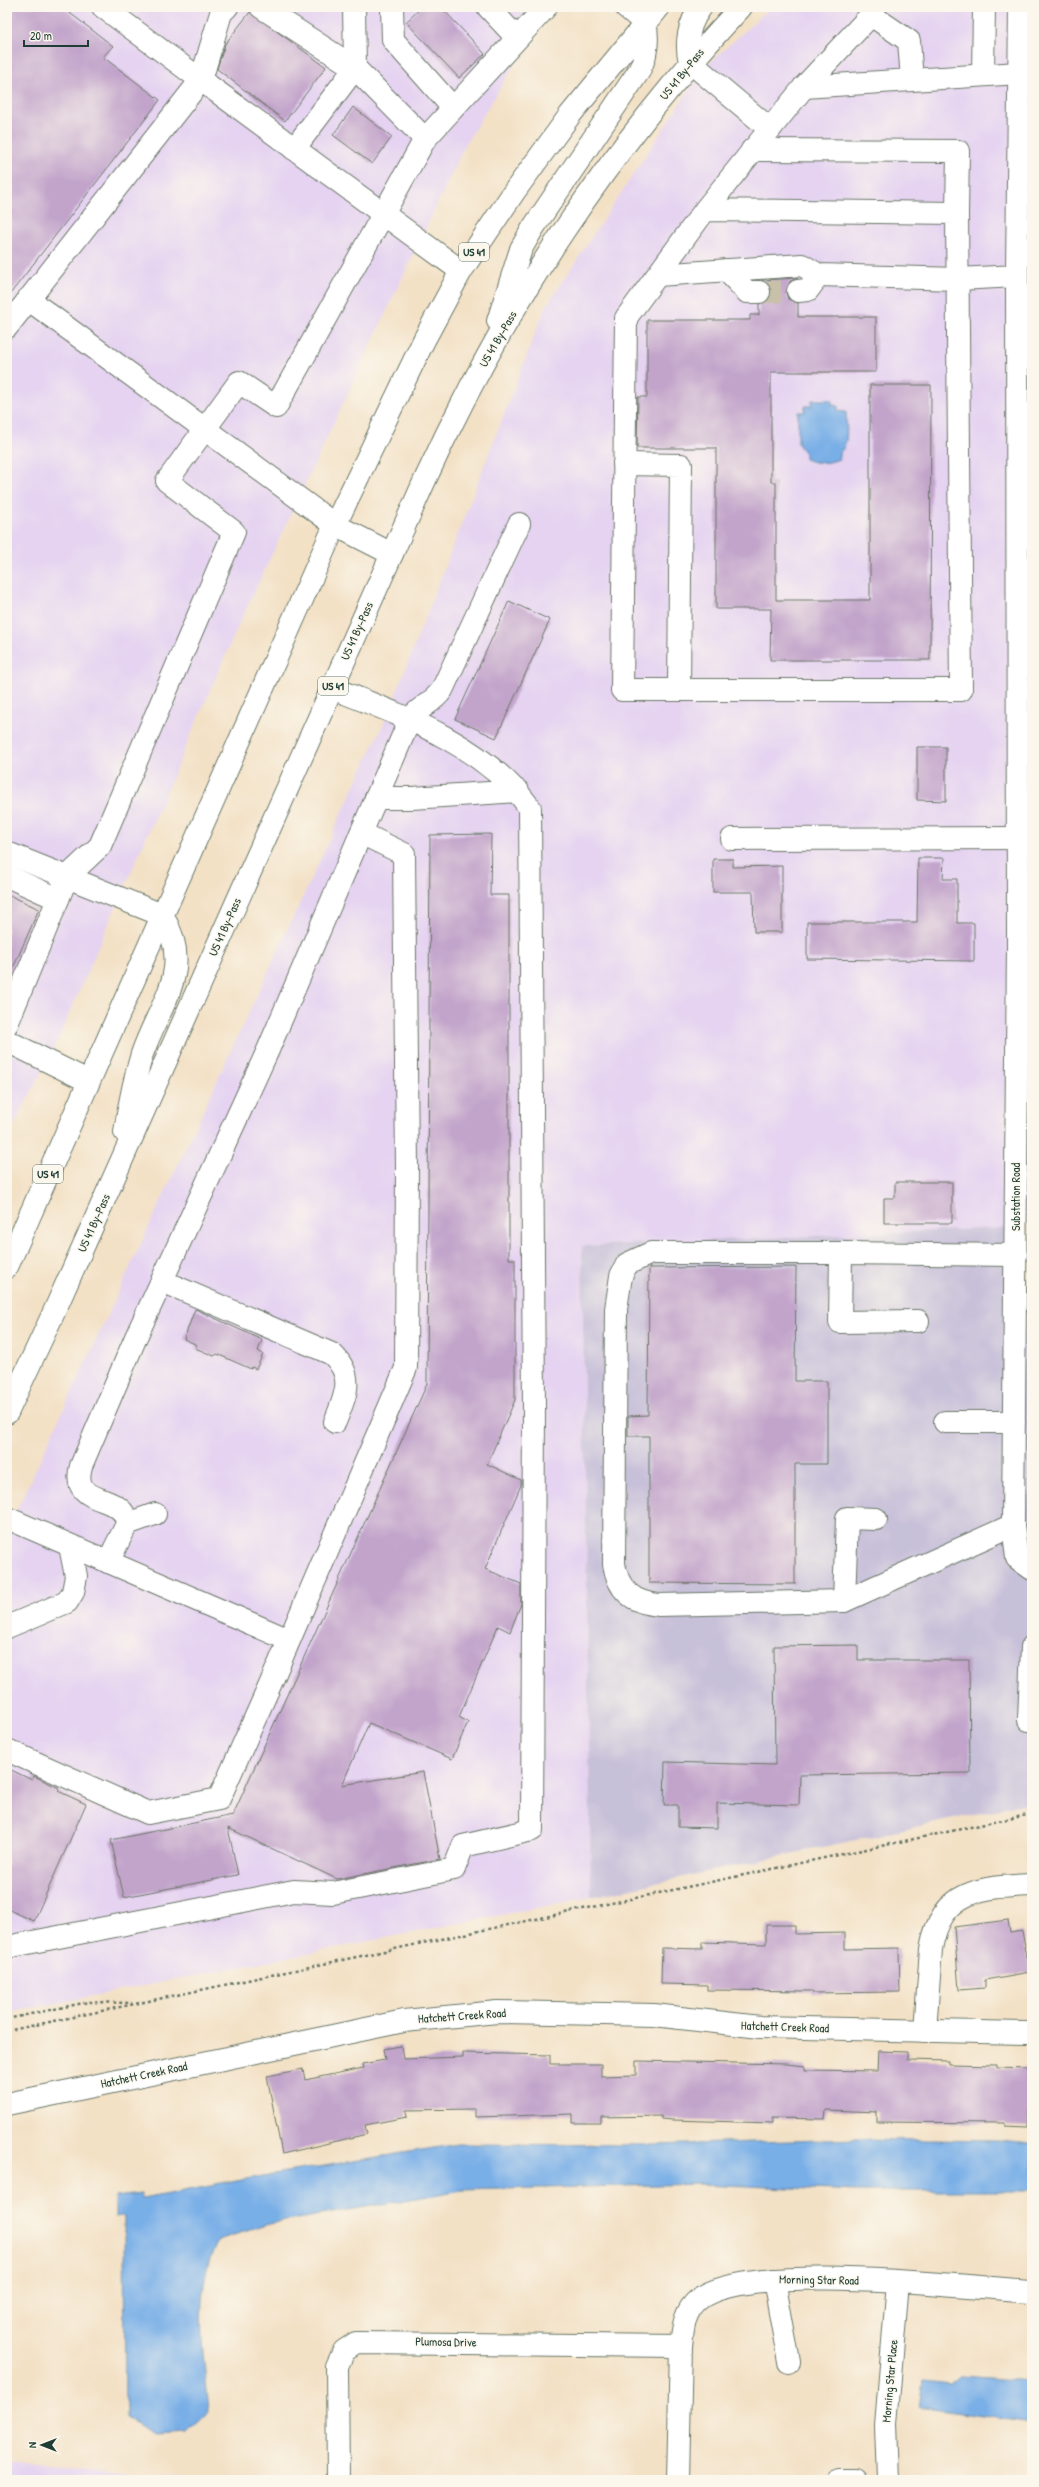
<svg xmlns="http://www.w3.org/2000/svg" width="1039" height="2487" font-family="'Patrick Hand',sans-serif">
<rect width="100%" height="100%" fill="#fbf7ec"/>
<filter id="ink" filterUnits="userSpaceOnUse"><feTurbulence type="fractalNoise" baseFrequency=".025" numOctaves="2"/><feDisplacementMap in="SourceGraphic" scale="8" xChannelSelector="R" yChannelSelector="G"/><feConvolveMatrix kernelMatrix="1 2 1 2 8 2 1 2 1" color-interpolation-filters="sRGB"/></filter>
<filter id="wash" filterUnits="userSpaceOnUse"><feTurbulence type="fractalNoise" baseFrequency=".012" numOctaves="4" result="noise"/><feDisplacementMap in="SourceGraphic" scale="16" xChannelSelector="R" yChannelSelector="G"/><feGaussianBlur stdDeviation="0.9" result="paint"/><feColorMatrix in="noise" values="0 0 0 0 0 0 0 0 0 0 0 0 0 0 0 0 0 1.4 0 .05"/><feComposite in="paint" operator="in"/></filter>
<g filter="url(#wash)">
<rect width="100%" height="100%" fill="#f3e1c6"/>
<g fill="#e5d3f1">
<polygon points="7,7 554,7 541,22 466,143 240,622 57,1042 7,1139"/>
<polygon points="771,7 1032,7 1032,209 1026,209 1031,677 1026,1227 582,1246 591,1897 7,2013 7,1531 388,714 545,308 703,69"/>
<polygon points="7,2462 185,2479 185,2480 7,2480"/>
</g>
<polygon fill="#c7c0d9" points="1026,1227 1025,1341 1032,1341 1032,1802 591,1897 582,1246"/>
<g fill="#79afe7" stroke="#4c768e">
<path d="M812 400H832V405L838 406V411L846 412C846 424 850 445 839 453V459C826 464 818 464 805 459V453L798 444V412H805V406H812Z"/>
<path d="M857 2139 1000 2141 1032 2144V2191H856L700 2184 462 2190 269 2224 218 2240C191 2292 204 2355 209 2411L186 2433 155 2435 125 2418 124 2217H115V2197L141 2194 142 2199 268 2175 458 2144 654 2145Z"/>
<polygon points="961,2376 1032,2381 1032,2423 919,2407 923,2381 951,2384"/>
</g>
<g id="blocks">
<g fill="#c2a4cb">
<polygon points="7,7 62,7 113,46 103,57 160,100 7,298"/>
<polygon points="422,7 441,7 485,54 459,78 406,22"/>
<polygon points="250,12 326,67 285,121 217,69 225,44"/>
<polygon points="353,107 392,137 372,164 333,135"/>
<polygon points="798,278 790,281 786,292 788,299 798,303 798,317 876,317 876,372 771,372 771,482 776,482 776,600 870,600 870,385 931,385 930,660 770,660 771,609 716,609 716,448 637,448 638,397 647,397 647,320 750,320 750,315 759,315 759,304 770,298 770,286 762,280"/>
<polygon points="509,601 550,620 496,738 455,719"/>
<polygon points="917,747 946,747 946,801 917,800"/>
<polygon points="491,834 490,895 509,895 509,1259 515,1259 515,1400 487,1464 521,1480 521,1485 485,1569 521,1584 521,1604 510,1632 498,1626 459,1717 468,1722 452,1759 369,1723 342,1785 423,1772 440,1859 337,1879 228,1828 238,1875 124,1897 111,1840 233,1815 427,1384 430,835"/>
<polygon points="918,858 944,858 943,879 957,879 957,923 974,923 974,961 807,959 807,922 917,922"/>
<polygon points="713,859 733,859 733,867 782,866 782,932 754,932 753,892 713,892"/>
<polygon points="7,894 39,909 7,982"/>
<polygon points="895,1182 952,1182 952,1223 884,1223 884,1198 895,1198"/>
<polygon points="796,1267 795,1381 827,1381 827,1464 795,1464 795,1584 649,1583 649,1436 628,1436 628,1416 648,1415 649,1268"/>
<polygon points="195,1309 262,1340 258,1351 263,1354 256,1369 252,1367 251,1369 217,1354 214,1356 195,1348 197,1345 184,1339"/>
<polygon points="858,1645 858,1660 969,1660 970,1773 800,1775 799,1805 717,1803 717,1828 678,1827 678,1805 664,1805 665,1762 775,1765 774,1646"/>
<polygon points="7,1768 32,1780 34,1776 59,1788 58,1791 86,1804 34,1921 7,1909"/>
<polygon points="1008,1920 1010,1933 1022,1931 1030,1972 985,1980 985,1988 959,1990 954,1927"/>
<polygon points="766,1925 795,1925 795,1934 845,1933 845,1949 899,1948 900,1992 812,1993 812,1991 707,1990 707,1985 661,1984 662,1948 702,1949 702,1942 766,1944"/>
<polygon points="401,2046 403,2059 463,2057 463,2053 550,2055 550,2064 601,2064 601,2076 636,2075 636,2061 786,2064 805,2066 805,2070 877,2071 878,2051 907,2052 907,2060 948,2061 948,2064 997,2065 997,2068 1028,2069 1028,2084 1032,2084 1032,2102 1029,2102 1028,2127 1005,2126 1005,2123 877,2122 877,2112 826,2110 825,2119 772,2118 772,2123 673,2120 661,2119 661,2116 601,2117 601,2123 573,2123 573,2114 475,2117 475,2109 406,2110 407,2117 365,2125 367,2134 282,2154 267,2076 303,2069 305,2080 363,2068 362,2064 385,2060 383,2049"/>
</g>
</g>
</g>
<g filter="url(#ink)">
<use href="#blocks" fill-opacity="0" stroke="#697667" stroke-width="1"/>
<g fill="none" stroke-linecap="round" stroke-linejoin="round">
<polyline stroke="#c9c0a9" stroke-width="22" stroke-dasharray="22 11" stroke-linecap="butt" points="759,292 798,291"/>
<g stroke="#697667" stroke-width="24">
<g id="minor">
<polyline points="103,7 201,80 221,13 227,7"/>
<polyline points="261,7 355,68 294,149"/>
<polyline points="354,7 355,68 425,139"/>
<polyline points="392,7 393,40 453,108"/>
<polyline points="488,7 517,38"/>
<polyline points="626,7 645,23"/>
<polyline points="1020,7 1017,270 1018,941 1013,1525 1017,1558 1032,1569"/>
<polyline points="690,62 770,129 804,87"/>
<polyline points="983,75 984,7"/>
<polyline points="912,80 909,41 871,15 804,87 1019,73"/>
<polyline points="752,150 958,151 957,213"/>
<polyline points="705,210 957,213 961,690 622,690 626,318 705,210 770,129"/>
<polyline points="726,270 747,292 759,292"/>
<polyline points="658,275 802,265 819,275 958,279 1017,276"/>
<polyline points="798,291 808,290 819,275"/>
<polyline points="28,299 335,525"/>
<polyline points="7,327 201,80 461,271"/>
<polyline points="624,464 681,465 679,690"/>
<polyline points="376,798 412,798 518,791"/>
<polyline points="732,839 1018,838"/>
<polyline points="7,853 162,915"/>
<polyline points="7,876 58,899"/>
<polyline points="7,1024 67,877 100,846 234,532 167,481 239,382 276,407 425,139 546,7"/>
<polyline points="7,1041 88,1081"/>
<polyline points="841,1253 840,1322 918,1321"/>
<path d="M162 1281 332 1354C356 1377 345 1396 335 1422"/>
<polyline points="945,1422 1014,1422"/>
<polyline points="7,1518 289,1640"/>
<polyline points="876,1519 847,1518 844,1601 1013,1525"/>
<polyline points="127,1524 155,1514"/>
<path d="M108 1562 127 1524C125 1491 69 1509 81 1466L136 1337 268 1050 410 719C419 707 433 703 442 690L519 524"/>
<path d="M844 1601 659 1605C633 1603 618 1590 614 1564L616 1309 621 1276 627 1264 651 1253H841L1016 1255"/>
<polyline points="7,1627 67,1602 73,1592 76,1576 70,1546"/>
<polyline points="1029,1720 1032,1647"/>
<polyline points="7,1750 148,1813 219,1799 270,1685 406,1368 407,1167 404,854 361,833"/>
<path d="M7 1947 294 1891 333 1893 454 1869 463 1846 532 1830 534 1408 530 808C483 744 403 716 332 688"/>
<path d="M925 2031 931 1949C941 1889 982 1887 1032 1885"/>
<polyline points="7,2104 404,2021 497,2012 654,2015 760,2027 1027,2033"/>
<polyline points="774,2280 789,2362"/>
<polyline points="338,2480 337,2366 344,2351 356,2343 681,2346"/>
<path d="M678 2480 681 2346C683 2328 684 2311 699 2299 748 2261 964 2287 1032 2291"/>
<polyline points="837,2480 855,2480"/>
<polyline points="888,2480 886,2425 898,2282"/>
</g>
</g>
<g stroke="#697667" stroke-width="24">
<g id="major">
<path d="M690 62C685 43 689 23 701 7"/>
<path d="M498 321 521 249 533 228 639 71C647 55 649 40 645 23"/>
<polyline points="335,525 392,554"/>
<path d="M125 1132C129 1106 134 1080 142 1054 160 1002 195 969 162 915"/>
<polyline points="7,1267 335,525 424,340 461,271 514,192 570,115 659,7"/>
<path d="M7 1413 54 1312 424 482C503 308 611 146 741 7"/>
</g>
</g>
<g stroke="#697667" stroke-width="2.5" stroke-dasharray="3 3" stroke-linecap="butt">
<polyline points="7,2019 88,2002 132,2003"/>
<polyline points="7,2031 1032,1814"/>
</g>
<use href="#minor" stroke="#fff" stroke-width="22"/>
<use href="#major" stroke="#fff" stroke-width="22"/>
</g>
</g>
<g text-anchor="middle" stroke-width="3" stroke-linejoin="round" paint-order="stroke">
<g fill="#fbf7ec" stroke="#61756b" stroke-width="1">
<rect x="459" y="243" width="30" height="18" rx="3"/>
<rect x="318" y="677" width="30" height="18" rx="3"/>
<rect x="33" y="1165" width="30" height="18" rx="3"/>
</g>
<g font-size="11" font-weight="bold" fill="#1f3d34">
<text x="474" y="256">US 41</text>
<text x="333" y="690">US 41</text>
<text x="48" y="1178">US 41</text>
</g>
<g font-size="12" fill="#1f3d34" stroke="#fbf7ec">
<text transform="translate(682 74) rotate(-51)" y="4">US 41 By-Pass</text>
<text transform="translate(498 339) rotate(-60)" y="4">US 41 By-Pass</text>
<text transform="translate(357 631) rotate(-66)" y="4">US 41 By-Pass</text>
<text transform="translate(225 927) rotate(-66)" y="4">US 41 By-Pass</text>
<text transform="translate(1016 1197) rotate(-90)" y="4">Substation Road</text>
<text transform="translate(94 1223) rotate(-66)" y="4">US 41 By-Pass</text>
<text transform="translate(462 2016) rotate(-4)" y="4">Hatchett Creek Road</text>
<text transform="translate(785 2027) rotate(2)" y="4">Hatchett Creek Road</text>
<text transform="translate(144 2075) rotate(-12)" y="4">Hatchett Creek Road</text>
<text transform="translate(819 2280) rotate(1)" y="4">Morning Star Road</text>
<text transform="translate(446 2342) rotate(1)" y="4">Plumosa Drive</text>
<text transform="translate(890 2381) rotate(-85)" y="4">Morning Star Place</text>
</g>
</g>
<rect width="1039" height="2487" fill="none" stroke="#fbf7ec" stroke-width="24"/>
<g transform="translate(42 2445) rotate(270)" stroke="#fbf7ec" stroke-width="3" paint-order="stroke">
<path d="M0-3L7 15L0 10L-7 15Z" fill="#1f3d34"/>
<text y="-6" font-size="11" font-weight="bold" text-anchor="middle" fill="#1f3d34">N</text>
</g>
<path d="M24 40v6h64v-6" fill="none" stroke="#1f3d34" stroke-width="2"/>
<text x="30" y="40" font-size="12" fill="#1f3d34" stroke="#fbf7ec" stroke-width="3" paint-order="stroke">20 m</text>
</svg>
